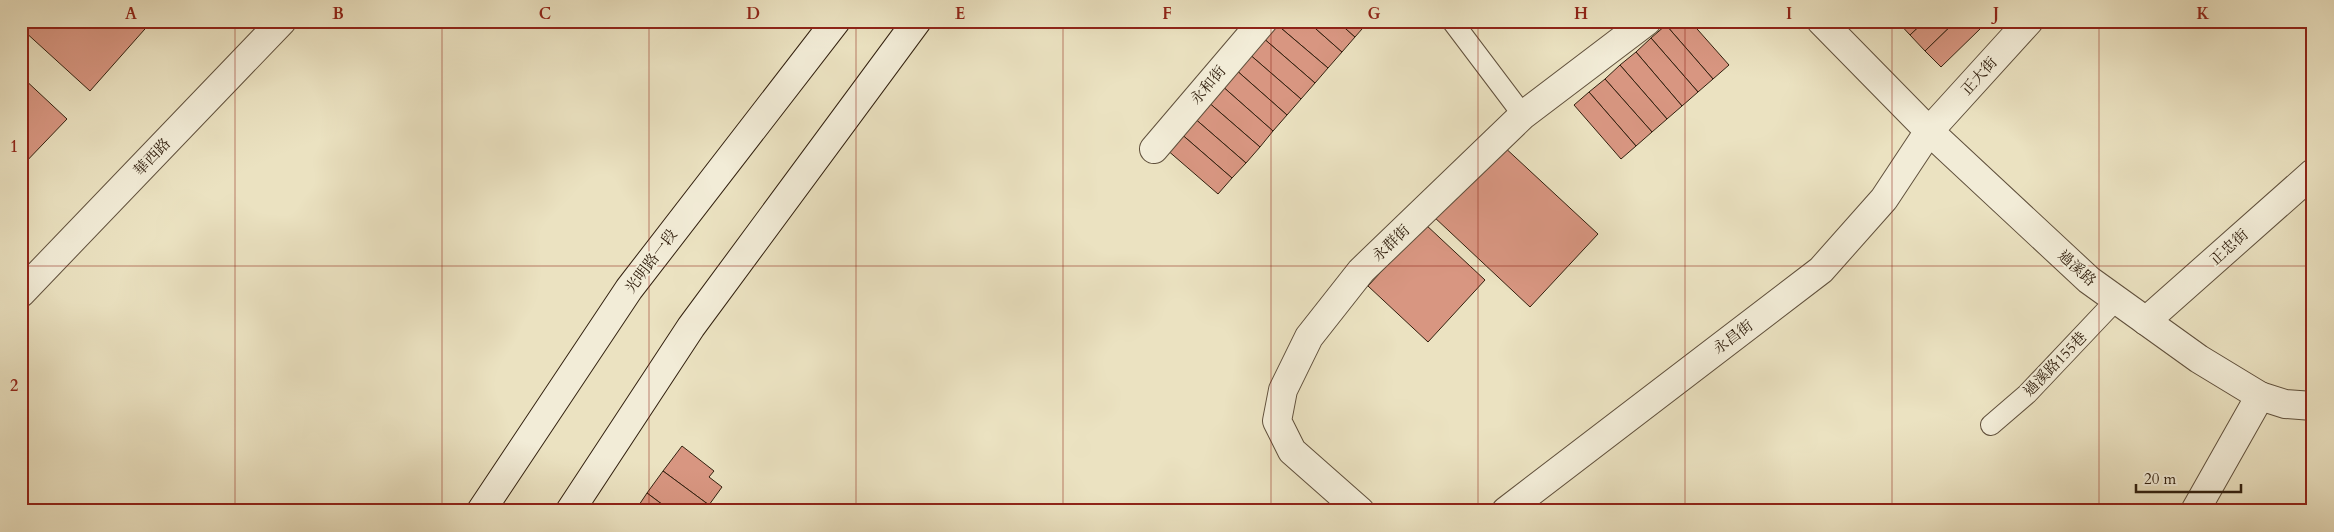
<svg xmlns="http://www.w3.org/2000/svg" width="2334" height="532" font-family="Cardo,'Noto Serif TC',serif">
<rect width="100%" height="100%" fill="#ebe2c1"/>
<filter id="stains"><feTurbulence type="fractalNoise" baseFrequency=".004" numOctaves="4"/><feColorMatrix values="0 0 0 0 .2 0 0 0 0 .09 0 0 0 0 .02 0 0 0 .5 -.17"/></filter>
<radialGradient id="worn" r=".72"><stop offset=".6" stop-color="#630" stop-opacity="0"/><stop offset="1" stop-color="#630" stop-opacity=".3"/></radialGradient>
<g fill="#d89681" stroke="#32200f">
<polygon points="31,21 152,21 90,91 23,30"/>
<polygon points="1276,21 1307,21 1342,52 1328,68 1275,23"/>
<polygon points="1307,21 1337,21 1355,37 1342,52"/>
<polygon points="1337,21 1369,21 1355,37"/>
<polygon points="1671,21 1690,21 1729,65 1713,79 1666,25"/>
<polygon points="1897,21 1925,21 1910,35"/>
<polygon points="1925,21 1956,21 1925,51 1910,35"/>
<polygon points="1956,21 1973,21 1980,29 1941,67 1925,51"/>
<polygon points="1275,23 1328,68 1315,83 1262,37"/>
<polygon points="1666,25 1713,79 1698,92 1651,38"/>
<polygon points="1262,37 1315,83 1301,99 1248,53"/>
<polygon points="1651,38 1698,92 1682,106 1636,52"/>
<polygon points="1636,52 1682,106 1667,119 1620,65"/>
<polygon points="1248,53 1301,99 1287,115 1235,69"/>
<polygon points="1620,65 1667,119 1652,132 1605,79"/>
<polygon points="1235,69 1287,115 1273,131 1221,85"/>
<polygon points="21,76 67,119 21,167"/>
<polygon points="1605,79 1652,132 1636,146 1589,92"/>
<polygon points="1221,85 1273,131 1260,147 1207,101"/>
<polygon points="1589,92 1636,146 1621,159 1574,105"/>
<polygon points="1207,101 1260,147 1246,163 1193,117"/>
<polygon points="1193,117 1246,163 1232,178 1179,132"/>
<polygon points="1179,132 1232,178 1218,194 1166,149"/>
<polygon points="1501,144 1598,234 1530,307 1433,216"/>
<polygon points="1425,224 1485,280 1428,342 1368,286"/>
<polygon points="682,446 714,471 709,477 722,487 709,505 663,471"/>
<polygon points="663,471 709,505 716,511 671,511 647,493"/>
<polygon points="647,493 671,511 635,511"/>
</g>
<g fill="none" stroke-linecap="round" stroke-linejoin="round">
<g stroke="#60503c" stroke-width="22">
<g id="lane">
<polyline points="1452,21 1523,115"/>
<polyline points="1991,425 2027,394 2116,300"/>
</g>
</g>
<g stroke="#60503c" stroke-width="30">
<g id="street">
<polyline points="1821,21 1929,131 2089,280 2199,359 2260,396 2195,511"/>
<polyline points="1154,149 1263,21"/>
<polyline points="21,293 282,21"/>
<polyline points="2146,321 2313,173"/>
<polyline points="2260,396 2285,404 2313,406"/>
<polyline points="1360,511 1292,451 1277,421 1283,390 1309,337 1361,271 1523,115 1647,21"/>
<polyline points="1506,511 1821,270 1884,199 1929,131 2029,21"/>
</g>
</g>
<g stroke="#32200f" stroke-width="30">
<g id="secondary">
<polyline points="481,511 629,289 836,21"/>
<polyline points="570,511 691,327 917,21"/>
</g>
</g>
<use href="#lane" stroke="#f2ecd7" stroke-width="20"/>
<use href="#street" stroke="#f2ecd7" stroke-width="28"/>
<use href="#secondary" stroke="#f2ecd7" stroke-width="28"/>
</g>
<path fill="none" stroke="#8f2418" stroke-width="1" stroke-opacity="0.55" d="M235 21V511M442 21V511M649 21V511M856 21V511M1063 21V511M1271 21V511M1478 21V511M1685 21V511M1892 21V511M2099 21V511M21 266H2313"/>
<g text-anchor="middle" stroke-width="4" stroke-linejoin="round" paint-order="stroke">
<g font-size="15" fill="#32200f" stroke="#f2ecd7">
<text transform="translate(1979 76) rotate(-48)" y="5">正大街</text>
<text transform="translate(1208 85) rotate(-50)" y="5">永和街</text>
<text transform="translate(152 157) rotate(-46)" y="5">華西路</text>
<text transform="translate(1391 243) rotate(-44)" y="5">永群街</text>
<text transform="translate(2229 247) rotate(-42)" y="5">正忠街</text>
<text transform="translate(651 261) rotate(-53)" y="5">光明路一段</text>
<text transform="translate(2077 268) rotate(42)" y="5">過溪路</text>
<text transform="translate(1733 337) rotate(-37)" y="5">永昌街</text>
<text transform="translate(2055 364) rotate(-46)" y="5">過溪路155巷</text>
</g>
</g>
<rect width="2334" height="532" fill="none" stroke="#ebe2c1" stroke-width="55"/>
<path d="M2136 484v8h105v-8" fill="none" stroke="#32200f" stroke-width="2.5"/>
<text x="2144" y="484" font-size="15" fill="#32200f" stroke="#f2ecd7" stroke-width="4" paint-order="stroke">20 m</text>
<rect x="28" y="28" width="2278" height="476" fill="none" stroke="#8f2418" stroke-width="2"/>
<g font-size="16" text-anchor="middle" font-weight="bold" fill="#8f2418">
<text x="131" y="19">A</text>
<text x="338" y="19">B</text>
<text x="545" y="19">C</text>
<text x="753" y="19">D</text>
<text x="960" y="19">E</text>
<text x="1167" y="19">F</text>
<text x="1374" y="19">G</text>
<text x="1581" y="19">H</text>
<text x="1789" y="19">I</text>
<text x="1996" y="19">J</text>
<text x="2203" y="19">K</text>
<text x="14" y="152">1</text>
<text x="14" y="391">2</text>
</g>
<rect width="100%" height="100%" filter="url(#stains)"/>
<rect width="100%" height="100%" fill="url(#worn)"/>
</svg>
